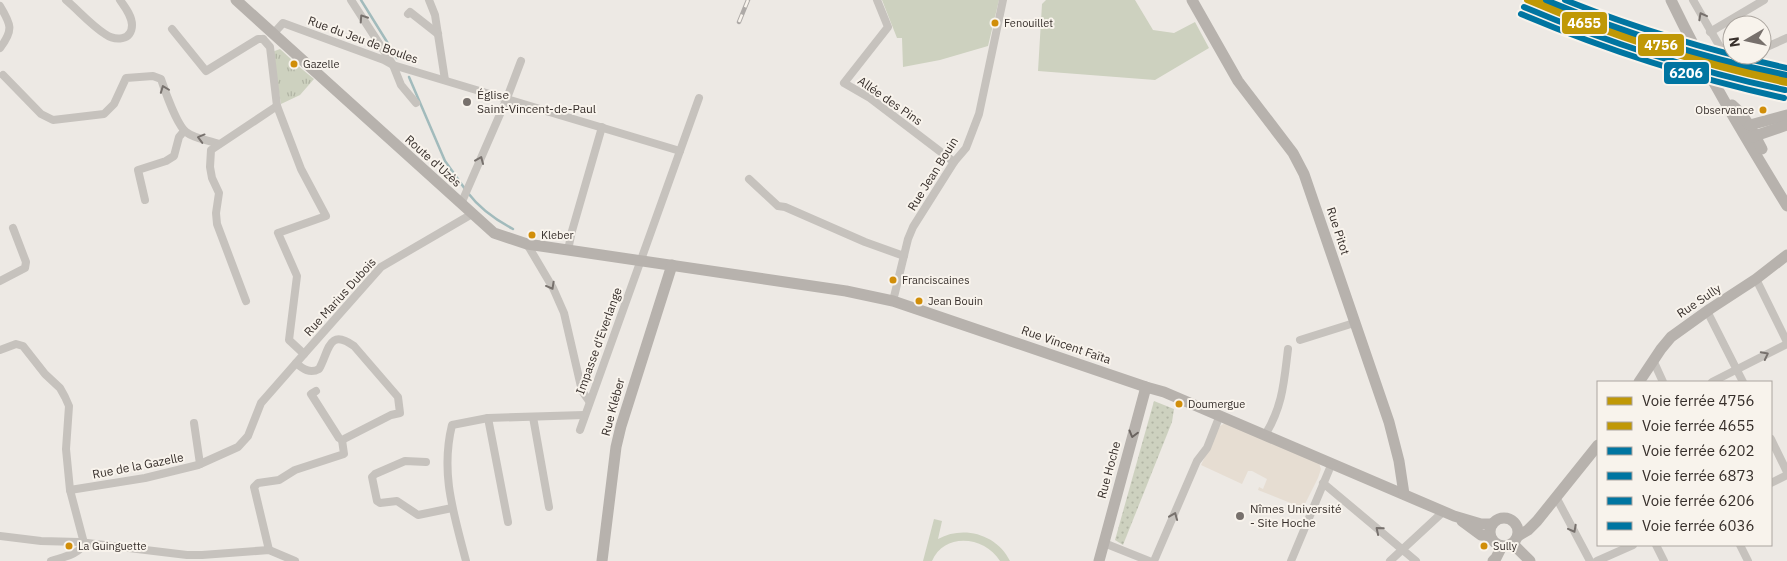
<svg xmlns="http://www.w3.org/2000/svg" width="1787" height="561" font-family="'IBM Plex Sans',sans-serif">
<defs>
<pattern id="grass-dots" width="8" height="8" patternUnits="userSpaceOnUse" patternTransform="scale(1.25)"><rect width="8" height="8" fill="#cdd1bf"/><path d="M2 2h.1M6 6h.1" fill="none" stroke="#b1b4a4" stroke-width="1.8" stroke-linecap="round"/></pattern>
<pattern id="park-tufts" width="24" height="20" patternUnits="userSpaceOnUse" patternTransform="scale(1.25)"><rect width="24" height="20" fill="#cdd1bf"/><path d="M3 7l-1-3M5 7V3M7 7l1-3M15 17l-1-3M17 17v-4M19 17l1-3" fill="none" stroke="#b1b4a4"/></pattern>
</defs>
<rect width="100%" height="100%" fill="#ede9e4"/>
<polygon fill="url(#grass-dots)" points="1154,401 1174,409 1172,422 1123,545 1115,540"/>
<polygon fill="url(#park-tufts)" points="280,49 293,61 291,64 294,67 297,65 314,79 300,95 281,104 272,52"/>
<g fill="#cdd1bf">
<polygon points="882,0 999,0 988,46 940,60 903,67 902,38 897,38"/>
<polygon points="1046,0 1135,0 1153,30 1174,33 1195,22 1209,48 1155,80 1038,71 1042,4"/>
<path d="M934 519 942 521 938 539C963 525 997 534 1010 561H1000C985 536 944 532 932 561H923Z"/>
</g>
<polygon fill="#e6ddd2" points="1225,423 1319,463 1321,469 1318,478 1303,508 1258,490 1259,487 1263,489 1267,479 1252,471 1248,471 1242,484 1201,465 1220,426"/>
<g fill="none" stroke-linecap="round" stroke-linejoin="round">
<g stroke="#a2bbbc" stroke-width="2.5">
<polyline points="361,0 397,58"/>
<polyline points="409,77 445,161 465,189"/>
<path d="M468 193C480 209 496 220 513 229"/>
</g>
<g stroke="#c6c2bd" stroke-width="8">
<path d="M66 0C79 11 91 25 105 34 115 41 132 41 132 25 132 16 125 7 120 0"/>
<polyline points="351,0 393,65 401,85 416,103"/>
<polyline points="429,0 435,15 445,80"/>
<polyline points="877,0 888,27 844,83 870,98 954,162"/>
<polyline points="1693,0 1720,47 1730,54 1732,54"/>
<path d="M0 6C11 24 14 30 0 48"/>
<polyline points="408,14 410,12 438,34"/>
<polyline points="172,29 206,71 258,39 263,39"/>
<polyline points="1710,32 1764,0"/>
<polyline points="273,34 283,23 384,60 393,65 680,151"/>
<polyline points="1762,49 1787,38"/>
<path d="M3 75 41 114 53 120 104 114 114 104 126 78 153 76 161 79C165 91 177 125 186 132 195 139 208 140 219 144"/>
<polyline points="749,179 778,206 785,207 865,242 904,256"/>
<polyline points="145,200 138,170 166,161 174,156 179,137 184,131"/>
<polyline points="461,204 507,98 521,61"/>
<polyline points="527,244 553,288 564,313 582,391 589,401"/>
<polyline points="568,250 572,231 602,127"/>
<polyline points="1756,279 1787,342"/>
<polyline points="0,281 25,268 26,262 13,228"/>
<polyline points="246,301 217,224 216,213 219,193 212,178 210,167 211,150 277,106"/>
<polyline points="893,301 908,239 913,227 954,162 966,148 979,114 1003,0"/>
<polyline points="1707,311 1743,382"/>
<polyline points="1300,340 1354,323"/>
<polyline points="0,350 16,344 23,346 45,374 60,388 65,397 69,406 66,449 70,490 84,543"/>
<polyline points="304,354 381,267 472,214"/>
<polyline points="1653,360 1663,382"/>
<path d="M296 363C303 369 310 374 319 369 329 352 328 327 354 346L398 397 400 413 391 415 342 440 339 438 311 394 316 391"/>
<polyline points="1712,382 1787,344"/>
<polyline points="533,417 549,507"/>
<polyline points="488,418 508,522"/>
<polyline points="194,423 200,464"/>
<polyline points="580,430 699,98"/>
<path d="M1265 435C1283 406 1284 381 1288 349"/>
<polyline points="1771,439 1787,472"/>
<polyline points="426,462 405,461 375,474 372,477 377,501 380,503 397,501 418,515 452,508"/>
<polyline points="1323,483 1416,561"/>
<polyline points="1771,483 1787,475"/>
<polyline points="70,490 145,478 198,465 238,447 248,436 261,403 304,354 289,340 297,276 278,233 326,216 301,169 277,106 270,47 263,39"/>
<polyline points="1556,497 1590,561"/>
<polyline points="0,536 41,541 79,542 187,555 202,555 269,550 295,561"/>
<polyline points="1104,543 1149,561"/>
<polyline points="1656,545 1664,561"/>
<polyline points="1740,545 1748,561"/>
<polyline points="269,550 254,487 258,483 279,480 295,470 344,454 342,440"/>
<path d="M51 561C63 557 79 555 84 543"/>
<path d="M466 561C454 514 440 474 452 425L488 418 584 415"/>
<polyline points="1154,561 1197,461 1207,448 1220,415"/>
<polyline points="1291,561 1332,463"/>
<polyline points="1390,561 1444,511"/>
<polyline points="1597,561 1633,545"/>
</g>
<g stroke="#b7b2ad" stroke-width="11">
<polyline points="236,0 494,233 527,244 846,291 893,301 1146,387 1164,392 1454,516 1481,524 1492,524"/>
<polyline points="1192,0 1238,81 1293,153 1304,174 1389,422 1399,461 1404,494"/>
<path d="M1671 0C1705 71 1746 139 1787 206"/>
<path d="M1732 105C1747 118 1753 132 1762 149"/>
<polyline points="1750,125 1787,115"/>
<polyline points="1749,138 1787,125"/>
<polyline points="1639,382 1661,349 1671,337 1710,309 1756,279 1787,255"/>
<circle cx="1504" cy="532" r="14"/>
<polyline points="1462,521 1481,535 1490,536"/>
<polyline points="1518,536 1528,530 1537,521 1598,445"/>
<polyline points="1513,544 1530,561"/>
<polyline points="602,561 616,447 621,426 672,265"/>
<polyline points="1099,561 1146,387"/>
<polyline points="1493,561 1496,558 1502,546"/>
</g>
<g stroke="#aeaaa7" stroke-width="4.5">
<polyline id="rail" points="739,22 748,0"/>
</g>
<use href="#rail" stroke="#f8f3ec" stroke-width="2.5" stroke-dasharray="8" stroke-linecap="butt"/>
<g stroke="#f8f3ec" stroke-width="10">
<path id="rail-1" d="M1538 0C1619 33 1701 60 1787 79"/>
</g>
<g stroke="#f8f3ec" stroke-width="10">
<path id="rail-2" d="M1527 0C1611 36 1697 64 1787 83"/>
</g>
<g stroke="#f8f3ec" stroke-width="10">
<path id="rail-3" d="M1524 7C1609 43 1695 71 1785 90"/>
</g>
<g stroke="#f8f3ec" stroke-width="10">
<path id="rail-4" d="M1546 0C1624 33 1704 58 1787 75"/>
</g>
<g stroke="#f8f3ec" stroke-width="10">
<path id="rail-5" d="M1521 14C1606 50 1693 78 1784 98"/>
</g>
<g stroke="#f8f3ec" stroke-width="10">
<path id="rail-6" d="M1565 0C1637 29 1711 51 1787 68"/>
</g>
<use href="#rail-1" stroke="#c09806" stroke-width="6"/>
<use href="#rail-2" stroke="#c09806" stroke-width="6"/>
<use href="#rail-3" stroke="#0075a1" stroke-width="6"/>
<use href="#rail-4" stroke="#0075a1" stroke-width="6"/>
<use href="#rail-5" stroke="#0075a1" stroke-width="6"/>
<use href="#rail-6" stroke="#0075a1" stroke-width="6"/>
</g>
<defs><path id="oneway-chevron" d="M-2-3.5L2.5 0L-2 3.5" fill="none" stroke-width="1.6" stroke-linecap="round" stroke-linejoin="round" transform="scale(1.25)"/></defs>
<g stroke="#77716d">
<use href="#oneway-chevron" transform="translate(1702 16) rotate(-118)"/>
<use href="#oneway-chevron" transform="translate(363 18) rotate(-123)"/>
<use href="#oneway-chevron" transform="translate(164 89) rotate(-111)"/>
<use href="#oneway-chevron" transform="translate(201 138) rotate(-165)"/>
<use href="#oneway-chevron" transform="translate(480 160) rotate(-67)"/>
<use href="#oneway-chevron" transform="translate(551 286) rotate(61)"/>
<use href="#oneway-chevron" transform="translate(1765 355) rotate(-27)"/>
<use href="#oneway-chevron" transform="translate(1174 516) rotate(-68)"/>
<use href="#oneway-chevron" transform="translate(1573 529) rotate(62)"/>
<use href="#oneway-chevron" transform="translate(1379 530) rotate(-140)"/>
</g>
<use stroke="#6a635f" href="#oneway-chevron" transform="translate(1133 434) rotate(105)"/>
<g fill="#d18e09" stroke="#f8f3ec" stroke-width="2">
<circle cx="995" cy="23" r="4.5"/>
<circle cx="294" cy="64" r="4.5"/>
<circle cx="1763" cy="110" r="4.5"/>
<circle cx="532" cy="235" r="4.5"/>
<circle cx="893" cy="280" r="4.5"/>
<circle cx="919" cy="301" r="4.5"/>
<circle cx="1179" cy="404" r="4.5"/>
<circle cx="69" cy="546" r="4.5"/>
<circle cx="1484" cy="546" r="4.5"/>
</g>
<g fill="#77706c" stroke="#f8f3ec" stroke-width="2">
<circle cx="467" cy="102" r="5"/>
<circle cx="1240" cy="516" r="5"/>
</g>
<g text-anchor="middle" stroke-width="4" stroke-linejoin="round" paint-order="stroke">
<g font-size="11" fill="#372f2b" stroke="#f8f3ec" text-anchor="start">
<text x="1004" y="27">Fenouillet</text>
<text x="303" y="68">Gazelle</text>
<text x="1754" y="114" text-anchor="end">Observance</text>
<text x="541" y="239">Kleber</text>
<text x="902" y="284">Franciscaines</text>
<text x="928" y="305">Jean Bouin</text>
<text x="1188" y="408">Doumergue</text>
<text x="78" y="550">La Guinguette</text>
<text x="1493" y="550">Sully</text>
</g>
<g font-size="12" fill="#372f2b" stroke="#f8f3ec">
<text transform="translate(363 40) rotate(20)" y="4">Rue du Jeu de Boules</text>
<text transform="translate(890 101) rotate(35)" y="4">Allée des Pins</text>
<text transform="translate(433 161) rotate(42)" y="4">Route d'Uzès</text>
<text transform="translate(933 174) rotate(-58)" y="4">Rue Jean Bouin</text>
<text transform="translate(1338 231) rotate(72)" y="4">Rue Pitot</text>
<text transform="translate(340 297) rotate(-48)" y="4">Rue Marius Dubois</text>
<text transform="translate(1699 301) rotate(-34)" y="4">Rue Sully</text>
<text transform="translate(599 341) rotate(-70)" y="4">Impasse d'Everlange</text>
<text transform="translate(1066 345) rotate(19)" y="4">Rue Vincent Faïta</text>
<text transform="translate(613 407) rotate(-75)" y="4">Rue Kléber</text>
<text transform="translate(138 466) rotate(-11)" y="4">Rue de la Gazelle</text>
<text transform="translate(1109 470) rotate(-75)" y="4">Rue Hoche</text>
</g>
<g font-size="12" fill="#372f2b" stroke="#f8f3ec" text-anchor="start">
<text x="477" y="99">Église<tspan x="477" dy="14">Saint-Vincent-de-Paul</tspan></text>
<text x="1250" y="513">Nîmes Université<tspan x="1250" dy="14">- Site Hoche</tspan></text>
</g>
</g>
<g stroke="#f8f3ec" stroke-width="2">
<rect x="1561" y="11" width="47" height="24" rx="5" fill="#c09806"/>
<rect x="1637" y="33" width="48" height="24" rx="5" fill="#c09806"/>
<rect x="1663" y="61" width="47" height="24" rx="5" fill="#0075a1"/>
</g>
<g font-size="14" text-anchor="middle" font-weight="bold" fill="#fff">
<text x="1584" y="28">4655</text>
<text x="1661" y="50">4756</text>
<text x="1686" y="78">6206</text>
</g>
<rect x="1597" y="381" width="175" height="165" fill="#f8f3ec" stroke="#aba59f"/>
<rect x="1607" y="397" width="25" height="8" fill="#c09806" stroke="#aba59f"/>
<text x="1642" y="406" font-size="15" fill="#372f2b">Voie ferrée 4756</text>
<rect x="1607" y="422" width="25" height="8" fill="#c09806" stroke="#aba59f"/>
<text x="1642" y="431" font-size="15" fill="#372f2b">Voie ferrée 4655</text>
<rect x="1607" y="447" width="25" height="8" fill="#0075a1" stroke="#aba59f"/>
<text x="1642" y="456" font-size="15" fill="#372f2b">Voie ferrée 6202</text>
<rect x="1607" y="472" width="25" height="8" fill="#0075a1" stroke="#aba59f"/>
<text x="1642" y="481" font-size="15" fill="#372f2b">Voie ferrée 6873</text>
<rect x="1607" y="497" width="25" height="8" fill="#0075a1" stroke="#aba59f"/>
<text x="1642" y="506" font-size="15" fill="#372f2b">Voie ferrée 6206</text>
<rect x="1607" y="522" width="25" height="8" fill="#0075a1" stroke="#aba59f"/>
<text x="1642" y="531" font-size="15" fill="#372f2b">Voie ferrée 6036</text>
<g transform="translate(1747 40) rotate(261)"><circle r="24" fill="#f8f3ec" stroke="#aba59f"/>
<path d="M0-4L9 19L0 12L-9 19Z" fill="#77706c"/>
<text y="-8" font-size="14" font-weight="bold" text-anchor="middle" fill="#372f2b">N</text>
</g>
</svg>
